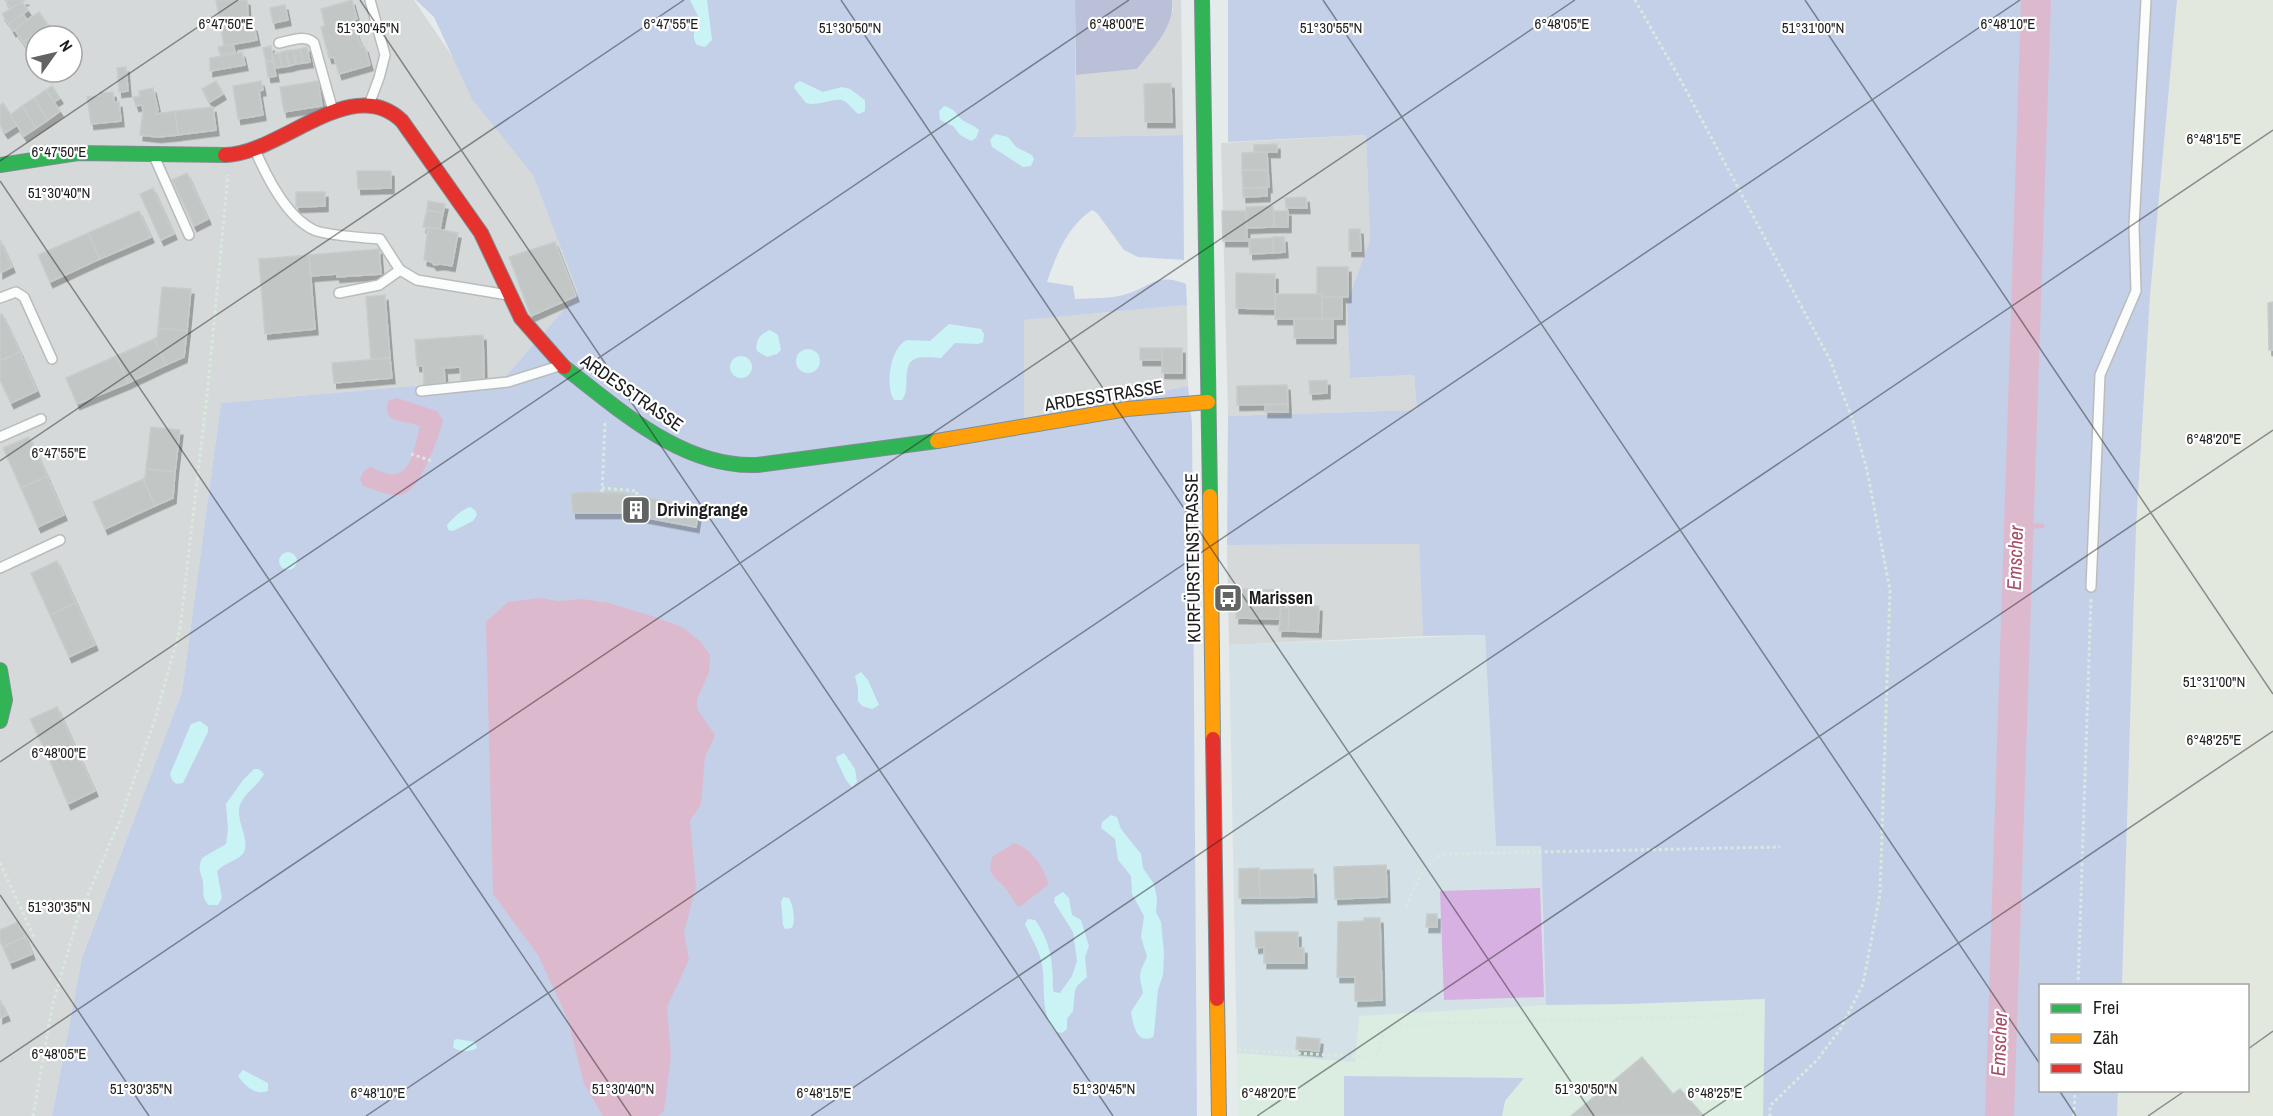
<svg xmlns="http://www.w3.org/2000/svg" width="2273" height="1116" font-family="'Archivo Narrow',sans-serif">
<defs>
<filter id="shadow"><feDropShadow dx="3" dy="5.5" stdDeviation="0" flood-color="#0004"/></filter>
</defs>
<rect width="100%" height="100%" fill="#e5eaea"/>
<g fill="#d6d9d9" fill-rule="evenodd">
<path d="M0 0H414L533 175 578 293 504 378 221 403 182 692 82 958 52 1116H0ZM36 36H72V72H36Z"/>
<polygon points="1172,0 1181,0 1183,135 1073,137 1076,129 1076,75 1137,69 1173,10"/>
<polygon points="1366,135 1370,240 1347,302 1350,378 1414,375 1417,410 1228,416 1221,143"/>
<polygon points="1187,305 1188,386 1024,418 1024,320"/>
<polygon points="1419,544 1423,636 1229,645 1227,545"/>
</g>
<polygon fill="#dbece1" points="1765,999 1763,1116 1238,1116 1237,1053 1355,1062 1358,1016 1546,1005 1628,1004"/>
<polygon fill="#e2e8de" points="2177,0 2273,0 2273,1116 2117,1116 2118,1091 2248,1090 2248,986 2122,985 2136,528 2150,296"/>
<polygon fill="#d4e2e7" points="1485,635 1496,846 1541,846 1546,1005 1359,1016 1355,1062 1237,1053 1229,645"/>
<g fill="#c4d0e8">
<path d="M416 0H1075L1076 129 1073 137 1183 135 1184 260 1138 257 1124 250 1097 213 1092 210C1067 227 1056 255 1047 282L1073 286 1075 299C1091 298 1112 299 1127 294 1154 285 1157 273 1186 284L1187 305 1024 320V418L1188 386 1192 424 1197 1116H52L82 958 182 692 221 403 504 378 578 293 533 175 472 99 434 17Z"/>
<polygon points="1228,0 2177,0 2150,296 2136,528 2122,985 2040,986 2040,1090 2118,1091 2117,1116 1763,1116 1765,999 1628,1004 1546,1005 1541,846 1496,846 1485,635 1423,636 1419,544 1227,545 1228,416 1417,410 1414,375 1350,378 1347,302 1370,240 1366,135 1228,142"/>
<polygon points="1344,1076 1524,1078 1505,1101 1502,1116 1344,1116"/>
</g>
<path fill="#bbc0d9" d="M1075 0H1172C1175 27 1152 49 1137 69L1076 75Z"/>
<g fill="#c9f3f4">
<path d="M690 0H707L712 40 705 47 697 45C690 35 697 27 698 16Z"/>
<path d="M800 81 823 92 842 87 850 89 865 100V111L859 114C853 111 850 104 844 101 834 96 820 107 806 103L794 88 795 84Z"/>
<path d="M944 106C953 108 955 112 960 118 965 123 974 125 979 130L976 138 971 141 960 135 953 126 940 120 939 111Z"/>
<polygon points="995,134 1008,137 1016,147 1032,155 1034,159 1031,166 1023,167 992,147 990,140"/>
<path d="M949 324 981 329 984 334 983 342 978 344 955 343 941 358C933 358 922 356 915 359 901 364 911 390 902 400H894C885 386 890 347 907 340L930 341Z"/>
<path d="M770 330 778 335 781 350 777 354 767 357 757 351C754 342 761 333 770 330Z"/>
<circle cx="808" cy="361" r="12"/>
<circle cx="741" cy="367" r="11"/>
<path d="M470 507 475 510 477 515 473 521 453 531 448 530 447 525C453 518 461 510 470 507Z"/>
<circle cx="288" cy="561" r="9"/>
<polygon points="861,672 868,680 879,705 872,709 862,706 858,701 858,688 855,676"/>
<polygon points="200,721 208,727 208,732 183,783 176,784 172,780 170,774 191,724"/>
<polygon points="844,753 855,769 857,782 852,787 846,780 837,761 836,757"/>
<path d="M254 769H259L264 774C258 786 244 793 240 805 235 820 250 838 244 852 240 860 224 863 217 871L222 898 218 905H209C201 898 204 892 203 882 201 871 197 871 202 858L226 844 228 830 226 804 243 780Z"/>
<path d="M1111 815 1117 817 1121 829 1141 854 1143 868 1154 884 1157 898 1156 912 1161 922 1164 953 1163 975 1158 990 1154 1034 1153 1037C1137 1045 1133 1025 1131 1012L1143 993C1139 975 1138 975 1147 957L1141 937 1144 916 1132 894 1131 876 1118 860 1115 839 1101 828 1102 822Z"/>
<path d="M1063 892 1069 898 1072 915 1081 920 1089 946 1085 957 1087 977 1077 986 1075 991 1073 1011 1067 1019V1029L1062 1033 1056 1032C1039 1014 1046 986 1042 964 1039 949 1031 938 1025 924L1028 919 1035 920C1051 942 1053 963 1053 989L1054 992 1060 993 1072 976 1077 961 1073 932 1054 902 1055 897Z"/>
<path d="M783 897 789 898C793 905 796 920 792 928L785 929 783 925 781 902Z"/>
<path d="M457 1039 475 1042 477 1048C471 1052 458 1052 453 1047L454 1040Z"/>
<path d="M243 1070 268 1083V1091C256 1096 245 1086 238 1076Z"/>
</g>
<polygon fill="#d6b1e1" points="1540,888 1544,997 1444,1000 1440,891"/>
<g fill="#ddb9ce">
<polygon points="2021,0 2051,0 2014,1116 1985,1116"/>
<path d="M397 398 437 411 443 420C439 437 421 487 404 494 392 498 375 490 363 486L360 479C363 472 364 469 371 467 411 490 412 454 420 426 405 420 381 424 388 401Z"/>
<polygon points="540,598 558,601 583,599 609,603 655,617 682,627 701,642 710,655 709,672 697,699 697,709 715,735 705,757 701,804 690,821 696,887 684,932 689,960 667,1007 671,1056 664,1111 658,1116 603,1116 584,1084 568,1020 538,955 493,894 486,622 508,602"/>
<path d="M1014 843C1033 849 1042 866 1049 884L1021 906H1017C1014 901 1010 895 1006 889 995 875 987 878 992 857Z"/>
</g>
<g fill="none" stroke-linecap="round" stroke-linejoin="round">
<polyline stroke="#ddb9ce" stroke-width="5" points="2028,526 2042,526"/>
</g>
<g fill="#c2c7c6" stroke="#c6cdcc" stroke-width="1.5" filter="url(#shadow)">
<polygon points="5,0 25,0 11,9"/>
<polygon points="216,0 247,0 248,17 250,17 252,27 254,26 257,40 224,46"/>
<polygon points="352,0 357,19 354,19 357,29 355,30 362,47 365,47 370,65 339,74 334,57 329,58 321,27 325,26 321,9"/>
<polygon points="22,2 28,10 9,24 2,14"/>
<polygon points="285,5 288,20 273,23 270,8"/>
<polygon points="39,12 48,25 23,42 14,29"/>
<polygon points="23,14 27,20 13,31 9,24"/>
<polygon points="48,25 55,36 36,36 36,52 32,55 23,42"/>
<polygon points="233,44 235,52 220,54 218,47"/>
<polygon points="271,46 273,61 266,62 263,48"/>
<polygon points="307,47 310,62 303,63 300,49"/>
<polygon points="300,49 303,63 296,64 293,50"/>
<polygon points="293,50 296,64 289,66 286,51"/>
<polygon points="286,51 289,66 282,67 279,53"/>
<polygon points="242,52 245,65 210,71 210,58"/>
<polygon points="279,53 282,67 275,68 272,54"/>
<polygon points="273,61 276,76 268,77 266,62"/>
<polygon points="126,67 128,91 119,92 117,68"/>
<polygon points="216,81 223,94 210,102 202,89"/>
<polygon points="261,81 263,90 259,91 263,115 238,119 233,86"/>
<polygon points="318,81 322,106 284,112 280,87"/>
<polygon points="1171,83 1172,122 1145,122 1144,84"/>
<polygon points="52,86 60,98 54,102 46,90"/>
<polygon points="153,88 158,110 156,114 175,111 178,135 158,137 140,135 143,111 142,105 136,106 133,97 140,96 139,91"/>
<polygon points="46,90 60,111 48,120 34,98"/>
<polygon points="113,92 114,102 119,102 121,121 91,124 87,97 100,96 100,93"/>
<polygon points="34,98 48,120 36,128 22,106"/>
<polygon points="3,103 17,125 5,133 0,125 0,106"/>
<polygon points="22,106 36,128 24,136 10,115"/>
<polygon points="213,107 216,130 178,135 175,111"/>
<polygon points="1277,144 1277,152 1254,152 1254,145"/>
<polygon points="1267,152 1268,170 1242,170 1242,153"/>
<polygon points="1242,170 1268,170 1269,187 1243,188"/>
<polygon points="357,171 391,171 391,188 358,189"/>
<polygon points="187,173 208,219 194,226 172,180"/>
<polygon points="153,188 174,234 161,240 140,194"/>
<polygon points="1243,188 1267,188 1267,196 1243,197"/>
<polygon points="296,192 325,192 325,206 296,207"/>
<polygon points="1306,197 1307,208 1286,208 1285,198"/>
<polygon points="428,201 445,204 443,213 427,210"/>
<polygon points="1273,206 1274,227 1247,228 1246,207"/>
<polygon points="427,210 443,213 440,229 423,227"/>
<polygon points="139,211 151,237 100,259 88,233"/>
<polygon points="1222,211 1246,211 1247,241 1223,241"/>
<rect x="1274" y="211" width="14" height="16"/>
<polygon points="428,227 458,233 452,266 441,264 434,265 432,262 424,260"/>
<polygon points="1349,229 1360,229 1361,251 1349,251"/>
<polygon points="88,233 100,259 50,282 38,255"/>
<polygon points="1273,237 1284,237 1285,252 1273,253"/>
<polygon points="1273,238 1273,253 1250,254 1249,239"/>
<polygon points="0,240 12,267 0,273"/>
<polygon points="555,242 576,296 531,316 509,257"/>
<polygon points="379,249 381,274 337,277 337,274 311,276 309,255"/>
<polygon points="309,255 315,329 265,334 259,259"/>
<polygon points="1317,267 1348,267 1348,297 1322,297 1322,294 1317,294"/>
<polygon points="1236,273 1275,274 1275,309 1236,308"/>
<polygon points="162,287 191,289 187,331 158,328"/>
<rect x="1275" y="294" width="47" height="25"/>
<polygon points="385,295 390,358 371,360 366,297"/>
<rect x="1322" y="297" width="20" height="22"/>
<polygon points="2273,302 2273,350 2269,350 2268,303"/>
<polygon points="2,314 20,352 0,361 0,315"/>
<rect x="1294" y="319" width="39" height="19"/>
<polygon points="158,328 187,331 184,357 166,365 154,339 157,337"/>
<polygon points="483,335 484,379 461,381 460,367 444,368 445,383 424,385 423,366 417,366 415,340"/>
<polygon points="154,339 166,365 128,383 116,356"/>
<rect x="1140" y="348" width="22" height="12"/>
<rect x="1162" y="348" width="20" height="25"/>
<polygon points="20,352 37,391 11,403 0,380 0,361"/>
<polygon points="116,356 128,383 77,404 66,378"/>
<polygon points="390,358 392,378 334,383 332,363"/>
<polygon points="1327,380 1327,393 1310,394 1309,381"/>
<polygon points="1287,385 1288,404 1237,405 1237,386"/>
<polygon points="1288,404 1288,412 1265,412 1265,405"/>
<polygon points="151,427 180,430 175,472 146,469"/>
<polygon points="29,437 47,476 21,488 3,448"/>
<polygon points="146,469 175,472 173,498 155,506 143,479 145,478"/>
<polygon points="47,476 64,515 38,527 21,488"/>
<polygon points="143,479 155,506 105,529 93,502"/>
<polygon points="582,492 622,493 699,507 696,527 621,513 573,513 571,494"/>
<polygon points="57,561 76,603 50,615 31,573"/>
<polygon points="1237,589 1281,590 1280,619 1236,618"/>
<polygon points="76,603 95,645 69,657 50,615"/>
<polygon points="1289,605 1319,606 1318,632 1288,631"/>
<polygon points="1281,608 1289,608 1288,631 1279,631"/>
<polygon points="57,707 76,749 50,761 30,719"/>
<polygon points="76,749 95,791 68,804 50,761"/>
<polygon points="1386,865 1387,897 1335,899 1334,867"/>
<polygon points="1259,868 1260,898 1239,898 1239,869"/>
<polygon points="1313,869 1314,897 1260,898 1259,870"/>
<polygon points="1427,914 1437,914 1437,927 1426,927"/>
<polygon points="1364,918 1380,918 1382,1000 1355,1001 1355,977 1337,977 1338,922 1364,921"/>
<polygon points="18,922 25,937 3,947 0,941 0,930"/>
<polygon points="1255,932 1298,932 1298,948 1304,948 1304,963 1264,963 1264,947 1256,948"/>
<polygon points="25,937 32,954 10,963 3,947"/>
<polygon points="0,1000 7,1015 0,1018"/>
<polygon points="1297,1037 1320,1039 1319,1051 1296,1049"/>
<polygon points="1642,1057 1673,1094 1680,1089 1704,1116 1571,1116"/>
</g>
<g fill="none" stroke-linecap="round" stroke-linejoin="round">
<g stroke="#babcbc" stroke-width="12">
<g id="lane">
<path d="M279 43C290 41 305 34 314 43L333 111"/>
<polyline points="370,102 379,78 385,55 370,0"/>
<path d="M254 148C266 175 286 217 314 230 324 235 366 238 380 239L400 270 417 280 508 295"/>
<polyline points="154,156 189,235"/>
<polyline points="339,293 379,285 400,270"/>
<polyline points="0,298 16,292 24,297 52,359"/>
<polyline points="421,391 508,382 559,366"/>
<polyline points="0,437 41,419"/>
<polyline points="0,568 60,540"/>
<polyline points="2091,587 2100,375 2136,291 2134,226 2146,0"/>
</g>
</g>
<g stroke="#7e8d93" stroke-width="16">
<g id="fast">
<polyline points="1202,0 1210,496"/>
<polyline points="0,165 78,153 225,155"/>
<path d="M564 367C620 410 682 468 757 465L937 441"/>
<polyline points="0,670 5,700 0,721"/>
</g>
</g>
<g stroke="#7e8d93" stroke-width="16">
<g id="slow">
<polyline points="937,441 1127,409 1208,402"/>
<polyline points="1210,496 1213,739"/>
<polyline points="1217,999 1219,1116"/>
</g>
</g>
<g stroke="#7e8d93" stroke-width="16">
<g id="jam">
<path d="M225 155C281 154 352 72 402 121L481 233 521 318 564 367"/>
<polyline points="1213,739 1217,999"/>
</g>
</g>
<g stroke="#d8e9de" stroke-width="3" stroke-dasharray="3 3" stroke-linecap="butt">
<polyline points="1635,0 1680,79 1830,360 1853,421 1867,470 1890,590 1880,894 1863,984 1841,1028 1818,1059 1770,1106 1770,1116"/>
<polyline points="411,454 432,461"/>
<polyline points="602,488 637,491 636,501"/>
<polyline points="602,492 605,423"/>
<polyline points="0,863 35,939"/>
<path d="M1406 907C1416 884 1421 868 1442 854L1780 847"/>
<polyline points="2078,986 2091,598"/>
<path d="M1238 1050 1369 1057C1381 1054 1381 1044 1383 1032L1399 1025 1744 1015"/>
<polyline points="33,1116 52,1007 77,920 120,820 155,719 180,629 207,396 228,175"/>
<polyline points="2074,1116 2075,1090"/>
</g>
<use href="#lane" stroke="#fbfcfc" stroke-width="9"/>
<use href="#fast" stroke="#30b455" stroke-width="14"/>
<use href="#slow" stroke="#ff9f0a" stroke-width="14"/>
<use href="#jam" stroke="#e5322d" stroke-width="14"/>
</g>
<path fill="none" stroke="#1c1c1c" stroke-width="1.5" stroke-opacity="0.45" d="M360 0 1113 1116M841 0 1594 1116M1323 0 2040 1064M1805 0 2273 694M0 161 238 0M0 181 631 1116M0 461 684 0M0 762 1129 0M0 895 149 1116M2248 1049 2273 1031M0 1062 1575 0M2059 1090 2076 1116M366 1116 2020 0M811 1116 2273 130M1257 1116 2273 430M1702 1116 2273 731M2148 1116 2186 1090"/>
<defs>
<g id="building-square" transform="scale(1.5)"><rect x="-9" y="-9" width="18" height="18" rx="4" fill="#626464" stroke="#fff"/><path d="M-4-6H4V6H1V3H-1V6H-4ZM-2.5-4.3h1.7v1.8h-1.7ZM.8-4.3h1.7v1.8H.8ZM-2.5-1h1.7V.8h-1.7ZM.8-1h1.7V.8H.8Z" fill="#fff"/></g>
<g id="bus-square" transform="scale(1.5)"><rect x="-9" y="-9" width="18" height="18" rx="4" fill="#626464" stroke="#fff"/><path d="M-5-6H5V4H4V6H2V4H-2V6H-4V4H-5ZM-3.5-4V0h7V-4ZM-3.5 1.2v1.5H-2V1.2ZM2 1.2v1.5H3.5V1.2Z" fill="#fff"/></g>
</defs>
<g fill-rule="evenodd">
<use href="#building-square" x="636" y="510"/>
<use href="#bus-square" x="1228" y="598"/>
</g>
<g text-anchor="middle" stroke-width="4.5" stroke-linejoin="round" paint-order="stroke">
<g font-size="18" fill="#1c1c1c" stroke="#fff">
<text transform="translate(632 393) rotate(35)" y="6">ARDESSTRASSE</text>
<text transform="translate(1104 396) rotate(-9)" y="6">ARDESSTRASSE</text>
<text transform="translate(1193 558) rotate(-91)" y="6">KURFÜRSTENSTRASSE</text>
</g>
<g font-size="18" font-weight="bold" fill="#1c1c1c" stroke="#fff" text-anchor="start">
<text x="657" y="516">Drivingrange</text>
<text x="1249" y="604">Marissen</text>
</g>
<g font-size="20" font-style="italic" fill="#a74d67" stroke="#fff">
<text transform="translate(2015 558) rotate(-88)" y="7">Emscher</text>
<text transform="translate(1999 1044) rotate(-88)" y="7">Emscher</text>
</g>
</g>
<g font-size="15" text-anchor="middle" fill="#1c1c1c" stroke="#fff" stroke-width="4.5" stroke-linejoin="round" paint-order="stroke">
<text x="226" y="29">6°47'50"E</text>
<text x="671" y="29">6°47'55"E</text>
<text x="1117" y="29">6°48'00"E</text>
<text x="1562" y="29">6°48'05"E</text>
<text x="2008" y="29">6°48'10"E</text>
<text x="368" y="33">51°30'45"N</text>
<text x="850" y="33">51°30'50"N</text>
<text x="1331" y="33">51°30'55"N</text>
<text x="1813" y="33">51°31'00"N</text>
<text x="2214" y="144">6°48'15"E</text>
<text x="59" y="157">6°47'50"E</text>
<text x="59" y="198">51°30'40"N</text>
<text x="2214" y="444">6°48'20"E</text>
<text x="59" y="458">6°47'55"E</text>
<text x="2214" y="687">51°31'00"N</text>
<text x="2214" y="745">6°48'25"E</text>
<text x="59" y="758">6°48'00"E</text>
<text x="59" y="912">51°30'35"N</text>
<text x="59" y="1059">6°48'05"E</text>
<text x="141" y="1094">51°30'35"N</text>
<text x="623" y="1094">51°30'40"N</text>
<text x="1104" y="1094">51°30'45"N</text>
<text x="1586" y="1094">51°30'50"N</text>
<text x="378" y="1098">6°48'10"E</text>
<text x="824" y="1098">6°48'15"E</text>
<text x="1269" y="1098">6°48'20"E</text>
<text x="1715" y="1098">6°48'25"E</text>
</g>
<rect x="2039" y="984" width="210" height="108" fill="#ffffff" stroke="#a4a4a4" stroke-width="1.5"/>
<rect x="2051" y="1004" width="30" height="9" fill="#30b455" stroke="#a4a4a4" stroke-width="1.5"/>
<text x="2093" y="1014" font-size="18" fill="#1c1c1c">Frei</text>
<rect x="2051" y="1034" width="30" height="9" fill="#ff9f0a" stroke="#a4a4a4" stroke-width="1.5"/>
<text x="2093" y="1044" font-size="18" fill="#1c1c1c">Zäh</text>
<rect x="2051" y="1064" width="30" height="9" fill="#e5322d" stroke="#a4a4a4" stroke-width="1.5"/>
<text x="2093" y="1074" font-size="18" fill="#1c1c1c">Stau</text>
<g transform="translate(54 54) rotate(56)"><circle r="28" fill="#ffffff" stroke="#a4a4a4" stroke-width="1.5"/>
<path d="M0-4.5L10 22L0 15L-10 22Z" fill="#626464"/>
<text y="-9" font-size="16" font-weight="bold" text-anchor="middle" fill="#1c1c1c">N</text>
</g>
</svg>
